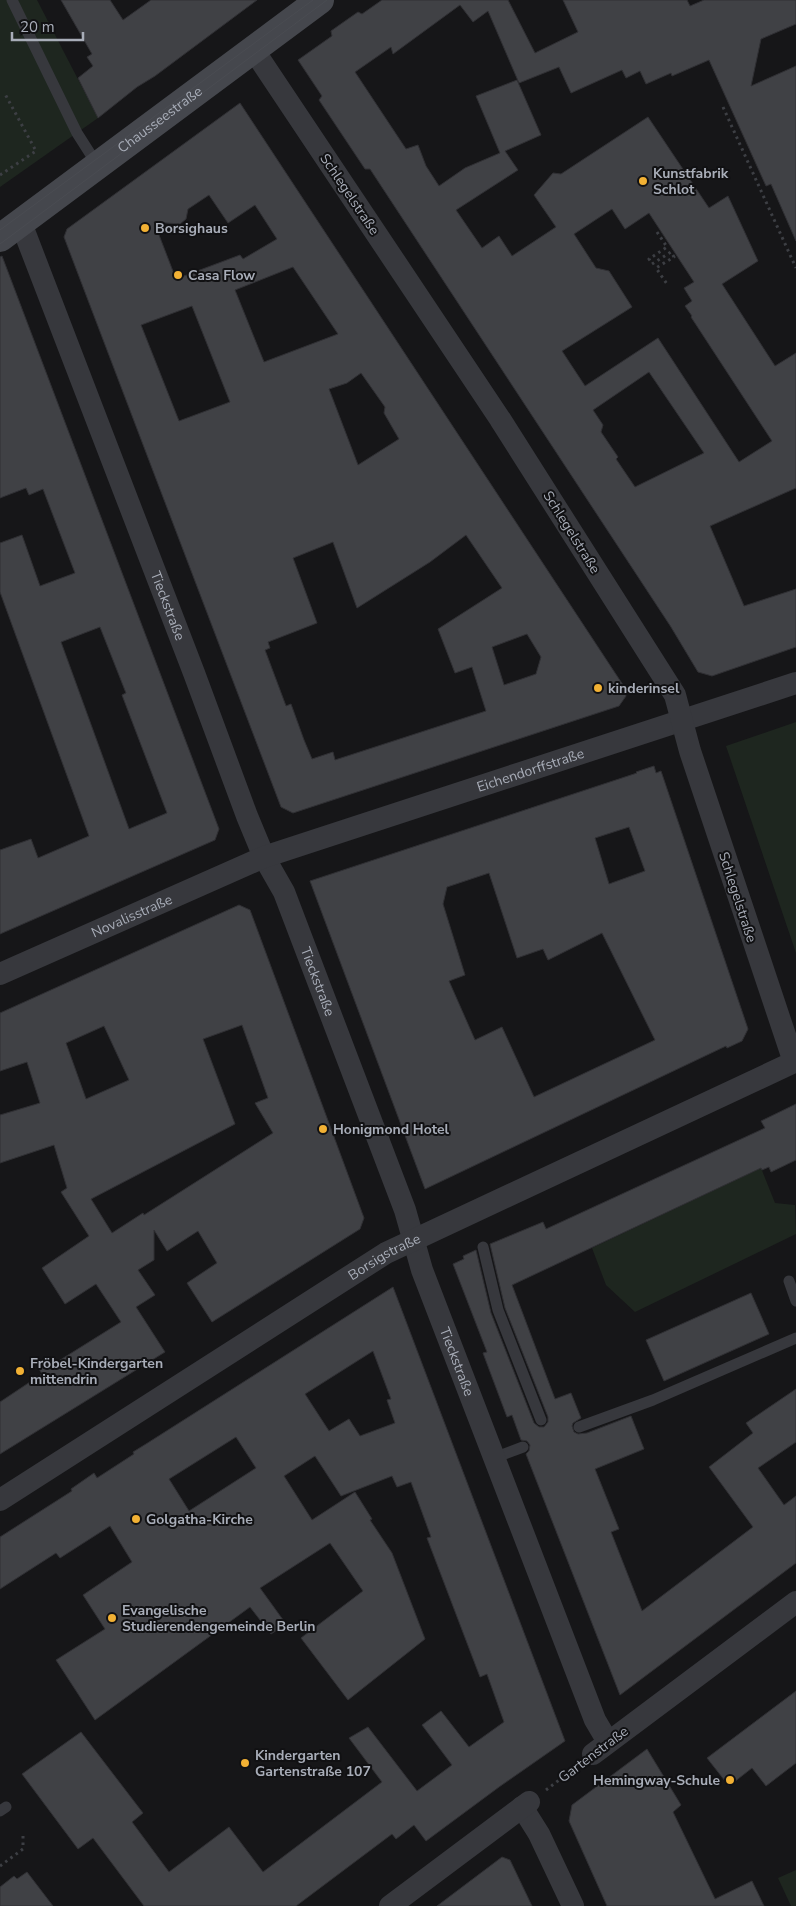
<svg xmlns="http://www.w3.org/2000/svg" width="796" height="1906" font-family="'Nunito Sans',sans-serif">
<rect width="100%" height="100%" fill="#161618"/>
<g fill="#1e261f">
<polygon points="0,0 37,0 98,118 0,187"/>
<polygon points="796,722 796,953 726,746"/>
<polygon points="761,1168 775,1203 795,1205 796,1234 635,1312 606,1285 592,1248"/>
<polygon points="796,1870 796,1906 791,1906 778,1878"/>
</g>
<g fill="#404145" stroke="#303034" fill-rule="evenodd">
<polygon points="61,0 110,0 123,20 151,0 257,0 155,76 137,87 98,118 78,78 93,66 87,57 92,54"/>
<path d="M382 0H508L535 53 578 32 563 0H687L690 6 704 0H796V24L761 39 751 86 796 66V241L771 184 766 186 709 60 672 76 671 73 646 84 640 71 626 78 622 70 571 93 559 67 519 83 488 11 473 22 460 5 393 54 391 47 355 72 406 149 418 145 426 166 439 186 465 168 500 153 476 96 517 80 541 135 505 151 518 170 456 210 482 248 499 236 512 256 556 227 534 195 553 173 561 174 648 117 709 208 728 196 758 261 722 284 775 366 796 353V488L710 526 744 606 796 589V647L712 676 698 672 671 627 370 169H365L319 100 322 96 298 60 332 36 331 31 338 26 358 12 362 14ZM612 209 625 229 649 213 694 282 684 288 692 301 685 306 692 316 691 317 772 441 739 462 658 338 585 386 562 351 632 307 609 271 596 268 574 234ZM649 372 704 453 635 487 616 459 618 457 601 432 603 425 593 410Z"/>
<path d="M240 103 623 685 626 696 619 706 293 813 281 807 64 237 67 229ZM209 195 228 223 255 205 277 239 243 259 240 255 176 279 154 222 180 224 186 219 188 209ZM293 267 338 334 264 362 235 290ZM192 306 230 402 179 421 141 325ZM361 373 385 407 384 413 399 439 358 465 329 389 347 383ZM466 535 502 588 438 629 455 673 472 667 486 711 335 760 333 752 312 759 304 740 291 704 286 706 265 650 270 648 268 642 317 623 293 558 333 542 357 608 430 562ZM527 634 541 657 536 674 504 685 492 647Z"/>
<path d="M2 256 219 829 215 840 0 934V850L31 839 38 858 89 836 0 592V543L22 535 40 586 75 573 43 489 29 495 26 488 0 498V257ZM100 627 126 693 122 695 167 813 129 829 61 642Z"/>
<path d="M654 766 656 773 661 771 748 1029 742 1041 727 1048 726 1046 425 1189 310 881 637 773 636 772ZM629 827 645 871 609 884 595 838ZM489 873 517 958 543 949 548 960 602 933 655 1040 534 1097 502 1027 475 1040 449 981 465 975 443 904 447 887Z"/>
<path d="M239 905 250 910 300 1045 364 1218 360 1229 212 1322 187 1283 217 1263 198 1231 167 1251 154 1230V1260L138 1270 155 1295 136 1307 165 1352 0 1454V1402L42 1374 38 1367 54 1357 57 1362 121 1322 96 1284 65 1304 42 1268 89 1236 61 1192 67 1188 54 1145 0 1163V1115L40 1103 27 1062 0 1071V1013ZM242 1025 268 1098 255 1103 273 1133 144 1215 143 1213 112 1233 91 1199 235 1124 203 1039ZM104 1026 129 1080 86 1099 66 1043Z"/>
<polygon points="796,1104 796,1160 771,1172 769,1167 762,1170 761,1168 512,1285 555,1399 571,1393 581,1418 573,1423 572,1426 574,1432 578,1434 587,1433 631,1416 644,1449 595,1469 619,1529 611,1532 642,1611 753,1527 709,1467 753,1433 746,1423 796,1389 796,1442 758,1468 784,1505 796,1496 796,1563 620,1695 526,1454 529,1451 530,1445 527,1441 521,1440 512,1415 507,1417 483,1353 487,1352 453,1264 464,1259 463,1256 476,1250 491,1313 534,1423 539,1427 544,1427 548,1422 548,1417 505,1308 490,1244 543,1222 546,1229 765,1128 761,1121"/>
<path d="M393 1287 565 1741 499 1787 426 1841 414 1825 396 1839 392 1834 296 1906H144L93 1838 78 1849 22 1774 81 1732 143 1813 132 1822 169 1872 229 1827 263 1872 382 1782 349 1738 368 1727 417 1791 452 1765 422 1725 441 1711 469 1747 504 1722 487 1674 480 1677 427 1538 431 1537 411 1482 397 1487 392 1476 341 1496 315 1456 284 1476 312 1520 355 1492 372 1519 370 1520 392 1553 425 1639 348 1700 301 1638 363 1591 330 1543 260 1588 286 1624 271 1634 250 1607 95 1720 56 1660 105 1629 83 1595 132 1562 110 1526 60 1558 56 1553 0 1589V1537L72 1491 71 1489 94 1473 97 1478 134 1454 133 1452 146 1444ZM373 1351 391 1399 387 1400 395 1423 360 1436 349 1419 329 1431 305 1394ZM236 1437 256 1468 189 1511 169 1479Z"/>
<polygon points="751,1293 769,1334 664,1381 646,1340"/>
<polygon points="796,1691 796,1763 766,1786 752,1768 729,1786 707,1758"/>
<polygon points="647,1749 681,1805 673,1812 715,1899 752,1881 764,1906 607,1906 569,1821 572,1805"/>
<polygon points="502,1857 510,1860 532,1906 437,1906"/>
<polygon points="27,1872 53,1906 0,1906 0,1887 14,1876 17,1879"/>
</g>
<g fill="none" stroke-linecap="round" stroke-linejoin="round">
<g stroke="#3d3f44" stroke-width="3" stroke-dasharray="2.5 4" stroke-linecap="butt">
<polyline points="723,107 796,268"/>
<polyline points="0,175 36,151 5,94"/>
<polyline points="657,232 667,247 649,259 652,264 671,252 674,257 656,268 667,284"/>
<polyline points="546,1790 575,1768"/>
<polyline points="0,1866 23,1849 23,1836"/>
</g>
<g stroke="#37383d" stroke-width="11">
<polyline points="12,0 77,133 98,166"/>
<polyline points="483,1247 498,1310 541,1420"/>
<polyline points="789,1281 796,1301"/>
<polyline points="579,1427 653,1400 796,1338"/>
<polyline points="494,1458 523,1447"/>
<polyline points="0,1811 6,1807"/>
</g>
<g stroke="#37383d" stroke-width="22">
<path id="s1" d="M21 223 194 673 247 816 264 857 284 892 405 1210 422 1270 595 1720 608 1742"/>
<path id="s2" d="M0 974 264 857 796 683"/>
<path id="s3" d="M0 1500 386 1253 794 1062 690 751 675 695 500 419 253 49"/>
<polyline points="593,1754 796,1602"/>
<polyline points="522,1807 539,1834 573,1906"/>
<polyline points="390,1906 529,1802"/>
</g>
<path stroke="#45474d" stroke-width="28" id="s4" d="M0 238 320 0"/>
<g stroke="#4a4c52" stroke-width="1">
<polyline points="0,230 313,0"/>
<polyline points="0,244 327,0"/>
</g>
</g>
<g fill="#f2b134" stroke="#111113" stroke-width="2">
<circle cx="643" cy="181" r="5"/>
<circle cx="145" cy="228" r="5"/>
<circle cx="178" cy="275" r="5"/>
<circle cx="598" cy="688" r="5"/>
<circle cx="323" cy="1129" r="5"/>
<circle cx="20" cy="1371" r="5"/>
<circle cx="136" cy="1519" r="5"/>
<circle cx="112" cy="1618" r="5"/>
<circle cx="245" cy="1763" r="5"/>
<circle cx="730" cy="1780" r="5"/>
</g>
<g text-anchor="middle" stroke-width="4" stroke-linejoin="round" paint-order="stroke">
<g font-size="14" fill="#a8adb8" stroke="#111113">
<text dy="5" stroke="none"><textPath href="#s4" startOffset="199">Chausseestraße</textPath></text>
<text transform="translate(350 194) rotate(56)" y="5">Schlegelstraße</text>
<text transform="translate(572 532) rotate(58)" y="5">Schlegelstraße</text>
<text dy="5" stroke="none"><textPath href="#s1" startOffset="410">Tieckstraße</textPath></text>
<text dy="5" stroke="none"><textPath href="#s2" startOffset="569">Eichendorffstraße</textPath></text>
<text transform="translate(738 897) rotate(72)" y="5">Schlegelstraße</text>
<text dy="5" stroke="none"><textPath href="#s2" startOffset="144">Novalisstraße</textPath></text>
<text dy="5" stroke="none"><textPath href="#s1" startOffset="815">Tieckstraße</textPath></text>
<text dy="5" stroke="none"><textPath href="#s3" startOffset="455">Borsigstraße</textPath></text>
<text dy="5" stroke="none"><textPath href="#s1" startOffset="1220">Tieckstraße</textPath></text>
<text transform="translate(593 1754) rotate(-37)" y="5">Gartenstraße</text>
</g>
<g font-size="14" font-weight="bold" fill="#a8adb8" stroke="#111113" text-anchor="start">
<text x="653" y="178">Kunstfabrik<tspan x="653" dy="16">Schlot</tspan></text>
<text x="155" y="233">Borsighaus</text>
<text x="188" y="280">Casa Flow</text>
<text x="608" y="693">kinderinsel</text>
<text x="333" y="1134">Honigmond Hotel</text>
<text x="30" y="1368">Fröbel-Kindergarten<tspan x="30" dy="16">mittendrin</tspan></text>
<text x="146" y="1524">Golgatha-Kirche</text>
<text x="122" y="1615">Evangelische<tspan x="122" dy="16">Studierendengemeinde Berlin</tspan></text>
<text x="255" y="1760">Kindergarten<tspan x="255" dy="16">Gartenstraße 107</tspan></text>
<text x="720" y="1785" text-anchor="end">Hemingway-Schule</text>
</g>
</g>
<path d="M12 32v8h71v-8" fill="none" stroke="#a8adb8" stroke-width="2.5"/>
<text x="20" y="32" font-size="15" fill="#a8adb8" stroke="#111113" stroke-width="4" paint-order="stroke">20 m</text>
</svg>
